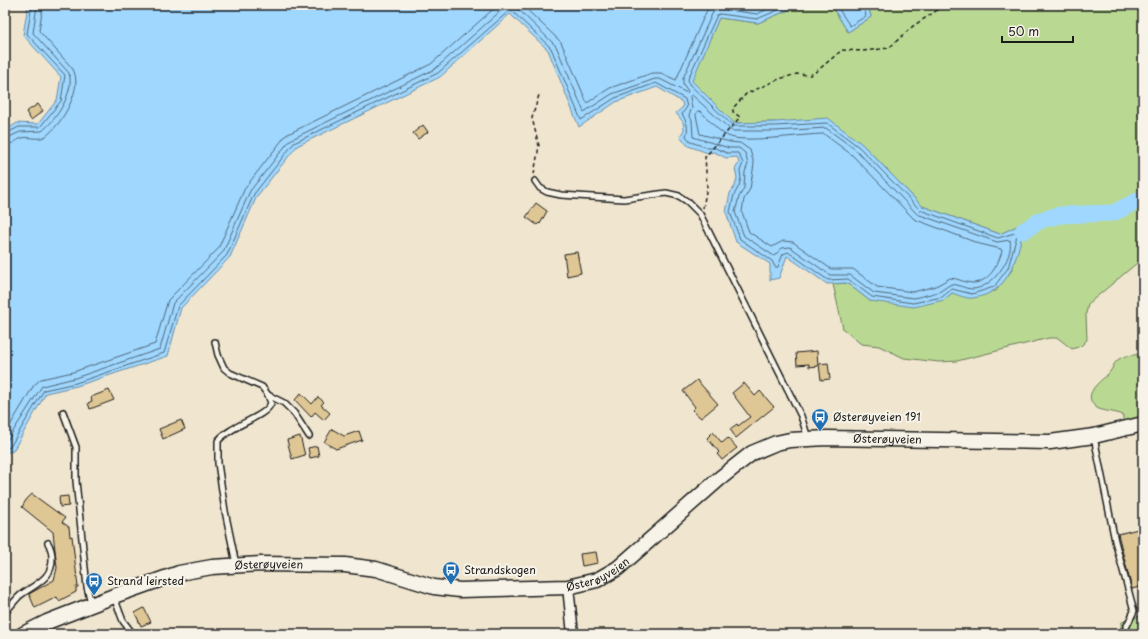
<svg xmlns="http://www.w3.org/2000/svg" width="1148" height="639" font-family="'Playpen Sans',sans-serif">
<rect width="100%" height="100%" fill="#f0e6cf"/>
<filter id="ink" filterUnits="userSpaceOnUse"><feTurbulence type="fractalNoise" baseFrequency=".025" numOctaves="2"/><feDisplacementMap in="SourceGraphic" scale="8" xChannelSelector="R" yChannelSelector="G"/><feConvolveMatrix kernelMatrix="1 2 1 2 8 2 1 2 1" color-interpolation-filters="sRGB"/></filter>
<g filter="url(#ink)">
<g fill="#b9d992" stroke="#6a7a57">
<polygon points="800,5 831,5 848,32 871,17 868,5 1143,5 1143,258 1088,304 1086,314 1087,340 1081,346 1072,349 1058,338 1049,338 957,361 939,362 904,358 879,346 861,344 843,329 833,284 847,283 870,301 944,300 952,293 996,291 1012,270 1023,231 1017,226 1000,234 922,206 862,144 775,122 734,123 691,81 719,18 758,23"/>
<path d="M1143 354V418L1123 425V415C1117 412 1101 411 1097 408 1080 395 1100 382 1108 374 1113 369 1113 363 1119 359 1125 355 1136 355 1143 354Z"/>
<polygon points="1143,615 1143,634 1119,634 1122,622"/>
</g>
<g fill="#9fd7ff" stroke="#6b8ca4">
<path d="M28 5H800L758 23 719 18 692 81 734 123 775 122 828 118 862 144 922 206 1000 234 1017 226 1023 231C1016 261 1009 293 973 298 967 299 958 295 952 293L944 300 914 307 870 301 847 283 827 284 787 256 779 278 770 280V264L736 242 726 212 730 193 735 186 737 178 735 169 739 163 737 157 726 158 714 152 708 153 688 146 680 136 684 130 683 122 676 113 683 107 682 102 657 87 616 102 579 127 548 50 510 14 440 77 297 146 257 196 230 257 181 308 168 356 77 386 46 393 13 451 5 453V131L17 123 38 124 57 100 61 77 23 35Z"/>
<polygon points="831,5 868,5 871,17 848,32"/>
</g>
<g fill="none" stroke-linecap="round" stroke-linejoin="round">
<g stroke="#506777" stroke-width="1">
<polyline points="522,5 561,42 587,103 610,88 652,73 661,73 676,80 706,12 712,5"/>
<polyline points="836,5 850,26 866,16 864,5"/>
<path d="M692 95 732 131H775L826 128 856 150 917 214 997 242 1010 240C1014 258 992 289 972 289 965 289 958 284 951 284L939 292 914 298 874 293 850 275H830L790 247 782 248 774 256 744 236 735 212 739 197 744 188 745 172 748 164 745 153 739 148H729L693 137 692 120 689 115 692 108 690 97Z"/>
<path d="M698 111H700C708 118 717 131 728 136 744 144 803 134 824 134L852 155 914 219 980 244 1001 249 1002 251C998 265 989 283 972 283 964 283 958 278 950 278L936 286 913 292 877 287 853 269H831L793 242 783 241 772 247 749 232 742 212 744 199 750 189 754 164 750 150 740 143 730 142 700 134 696 115Z"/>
<polyline points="5,134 19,127 40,127 61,101 65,75 27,34 32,5"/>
<path d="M5 139 20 132 42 131C56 120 75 92 69 73L33 33 37 5"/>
<path d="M5 145C12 145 16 140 22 138 30 136 39 141 46 136 62 124 85 86 72 68L39 31 43 5"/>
<polyline points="5,434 34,385 41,379 73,372 155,344 168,300 218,249 245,188 286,135 431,64 498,5"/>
<polyline points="5,444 42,386 75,378 160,349 173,303 223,252 250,191 290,140 435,69 505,7 510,5 516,7 556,46 584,112 612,94 655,79 660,79 687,93 688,91 683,84 683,78 713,12 721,9 757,14 777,5"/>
<path d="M5 449 10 447 44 390 76 383 164 353 178 306 227 255 254 194 294 143 438 73 509 11 513 12 551 48 581 120 615 98 656 83 685 99 687 107 682 114C687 122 689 128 686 136L691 142 708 148H715L727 153H738L743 163 740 171 741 178 739 186 734 195 730 212 740 239 772 261 775 267H778L783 254 788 252 828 280 848 279 872 297 913 303 942 297 952 289 972 294 994 287 1008 268 1018 232 998 238 920 210 859 147 827 123 775 126H733L689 84 688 79 717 15 720 14 757 19 790 5"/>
</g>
<polyline stroke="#9fd7ff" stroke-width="17" points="1023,231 1041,220 1060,215 1113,213 1143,198"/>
</g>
<g fill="#dfc695" stroke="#1c1c1c">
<polygon points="38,104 43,111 31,120 26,112"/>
<polygon points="423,125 428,132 418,139 413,133"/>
<polygon points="536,203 547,211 540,224 539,223 537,225 526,217"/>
<polygon points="577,252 581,273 567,276 564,254"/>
<polygon points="817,351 818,366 809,367 809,364 797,365 796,353"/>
<polygon points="828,363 830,379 821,380 819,364"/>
<polygon points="697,380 718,404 701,418 692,410 695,407 683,391"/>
<polygon points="744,383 755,396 760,391 774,407 736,438 730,429 737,424 738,426 750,417 732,393"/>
<polygon points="109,390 114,400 90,409 88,403 92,401 91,397"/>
<polygon points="301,393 312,404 318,397 324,402 321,405 330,413 324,420 315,412 311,417 295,400"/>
<polygon points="181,420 185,429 163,439 159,429"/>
<polygon points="332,429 344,436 359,431 362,440 336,449 324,442"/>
<polygon points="713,432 722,443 728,438 737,448 722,460 717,454 719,452 707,438"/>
<polygon points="300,436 305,455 292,459 287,440"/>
<polygon points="317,446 319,456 310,458 308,448"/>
<polygon points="32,494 65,518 62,522 69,527 70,537 72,536 78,587 76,587 76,592 59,601 57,597 35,608 29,594 54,580 57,568 53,532 22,507 26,500"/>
<polygon points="68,496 69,506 60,507 59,497"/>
<polygon points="1138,529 1143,548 1143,586 1132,589 1118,534"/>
<polygon points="596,552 598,563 582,566 580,554"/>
<polygon points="144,608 151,622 141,626 135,613"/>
</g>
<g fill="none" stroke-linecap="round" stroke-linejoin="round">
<g stroke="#1c1c1c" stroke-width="8">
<g id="service">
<polyline points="535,181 540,188 547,192 561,195 624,199 666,193 679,196 688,202 700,214 801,416 808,438"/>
<polyline points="215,342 218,355 224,368 230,373 262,387 268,395 284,403 294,413 309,436"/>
<polyline points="63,412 76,447 76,481 87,587 91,603"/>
<polyline points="1094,437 1115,541 1134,611 1123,634"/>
<path d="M236 564 225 511 218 463V441C230 425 267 417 271 403L268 395"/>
<polyline points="114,597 123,621 133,634"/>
<path d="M5 612C11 607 15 599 22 594 36 584 53 578 52 558 52 552 51 548 48 543"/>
</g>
</g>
<g stroke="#1c1c1c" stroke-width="13">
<polyline id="minor" points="568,587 573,634"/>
</g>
<g stroke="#1c1c1c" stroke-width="17">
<g id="secondary">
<path id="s1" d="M23 634 47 622 114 596 179 573 212 567 261 564 345 565 376 569 434 587 460 590 568 587 597 580 618 568 719 479 752 453 776 443 790 440 827 438 1050 442 1094 436 1143 424"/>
</g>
</g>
<g stroke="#1c1c1c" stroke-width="1.5" stroke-dasharray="4 3" stroke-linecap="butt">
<polyline points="534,174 539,146 532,118 539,95"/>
<polyline points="703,208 707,186 705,157 740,117 733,112 733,108 746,94 779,79 797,74 810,75 817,71 842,50 863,51 889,48 913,26 945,5"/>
</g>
<use href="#service" stroke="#f7f3e8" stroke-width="5"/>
<use href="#minor" stroke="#f7f3e8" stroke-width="10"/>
<use href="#secondary" stroke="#f7f3e8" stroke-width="14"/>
</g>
</g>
<defs>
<g id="bus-pin" transform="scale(0.9)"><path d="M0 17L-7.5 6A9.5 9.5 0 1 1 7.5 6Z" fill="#1f6fb2" stroke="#f7f3e8"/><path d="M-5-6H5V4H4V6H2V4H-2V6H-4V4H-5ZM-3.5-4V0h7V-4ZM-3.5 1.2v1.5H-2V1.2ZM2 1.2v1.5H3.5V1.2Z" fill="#fff"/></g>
</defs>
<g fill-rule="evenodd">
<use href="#bus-pin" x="820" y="417"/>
<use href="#bus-pin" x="451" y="570"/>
<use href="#bus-pin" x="94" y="581"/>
</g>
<g text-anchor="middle" stroke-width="4" stroke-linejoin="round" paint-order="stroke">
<g font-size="11" fill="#1c1c1c" stroke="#f7f3e8" text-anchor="start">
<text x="833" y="421">Østerøyveien 191</text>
<text x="464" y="574">Strandskogen</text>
<text x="107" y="585">Strand leirsted</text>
</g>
<g font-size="11" fill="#1c1c1c" stroke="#f7f3e8">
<text dy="4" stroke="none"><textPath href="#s1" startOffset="929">Østerøyveien</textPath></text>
<text dy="4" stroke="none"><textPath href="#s1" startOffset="258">Østerøyveien</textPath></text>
<text dy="4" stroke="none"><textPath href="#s1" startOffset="593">Østerøyveien</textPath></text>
</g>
</g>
<rect width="1148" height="639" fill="none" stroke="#f7f3e8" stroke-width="20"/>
<rect x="10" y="10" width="1128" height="619" fill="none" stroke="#1c1c1c" stroke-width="1.5" filter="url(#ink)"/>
<path d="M1002 36v6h71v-6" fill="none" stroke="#1c1c1c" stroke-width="2"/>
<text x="1008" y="36" font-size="12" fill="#1c1c1c" stroke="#f7f3e8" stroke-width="3" paint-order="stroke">50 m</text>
</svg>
